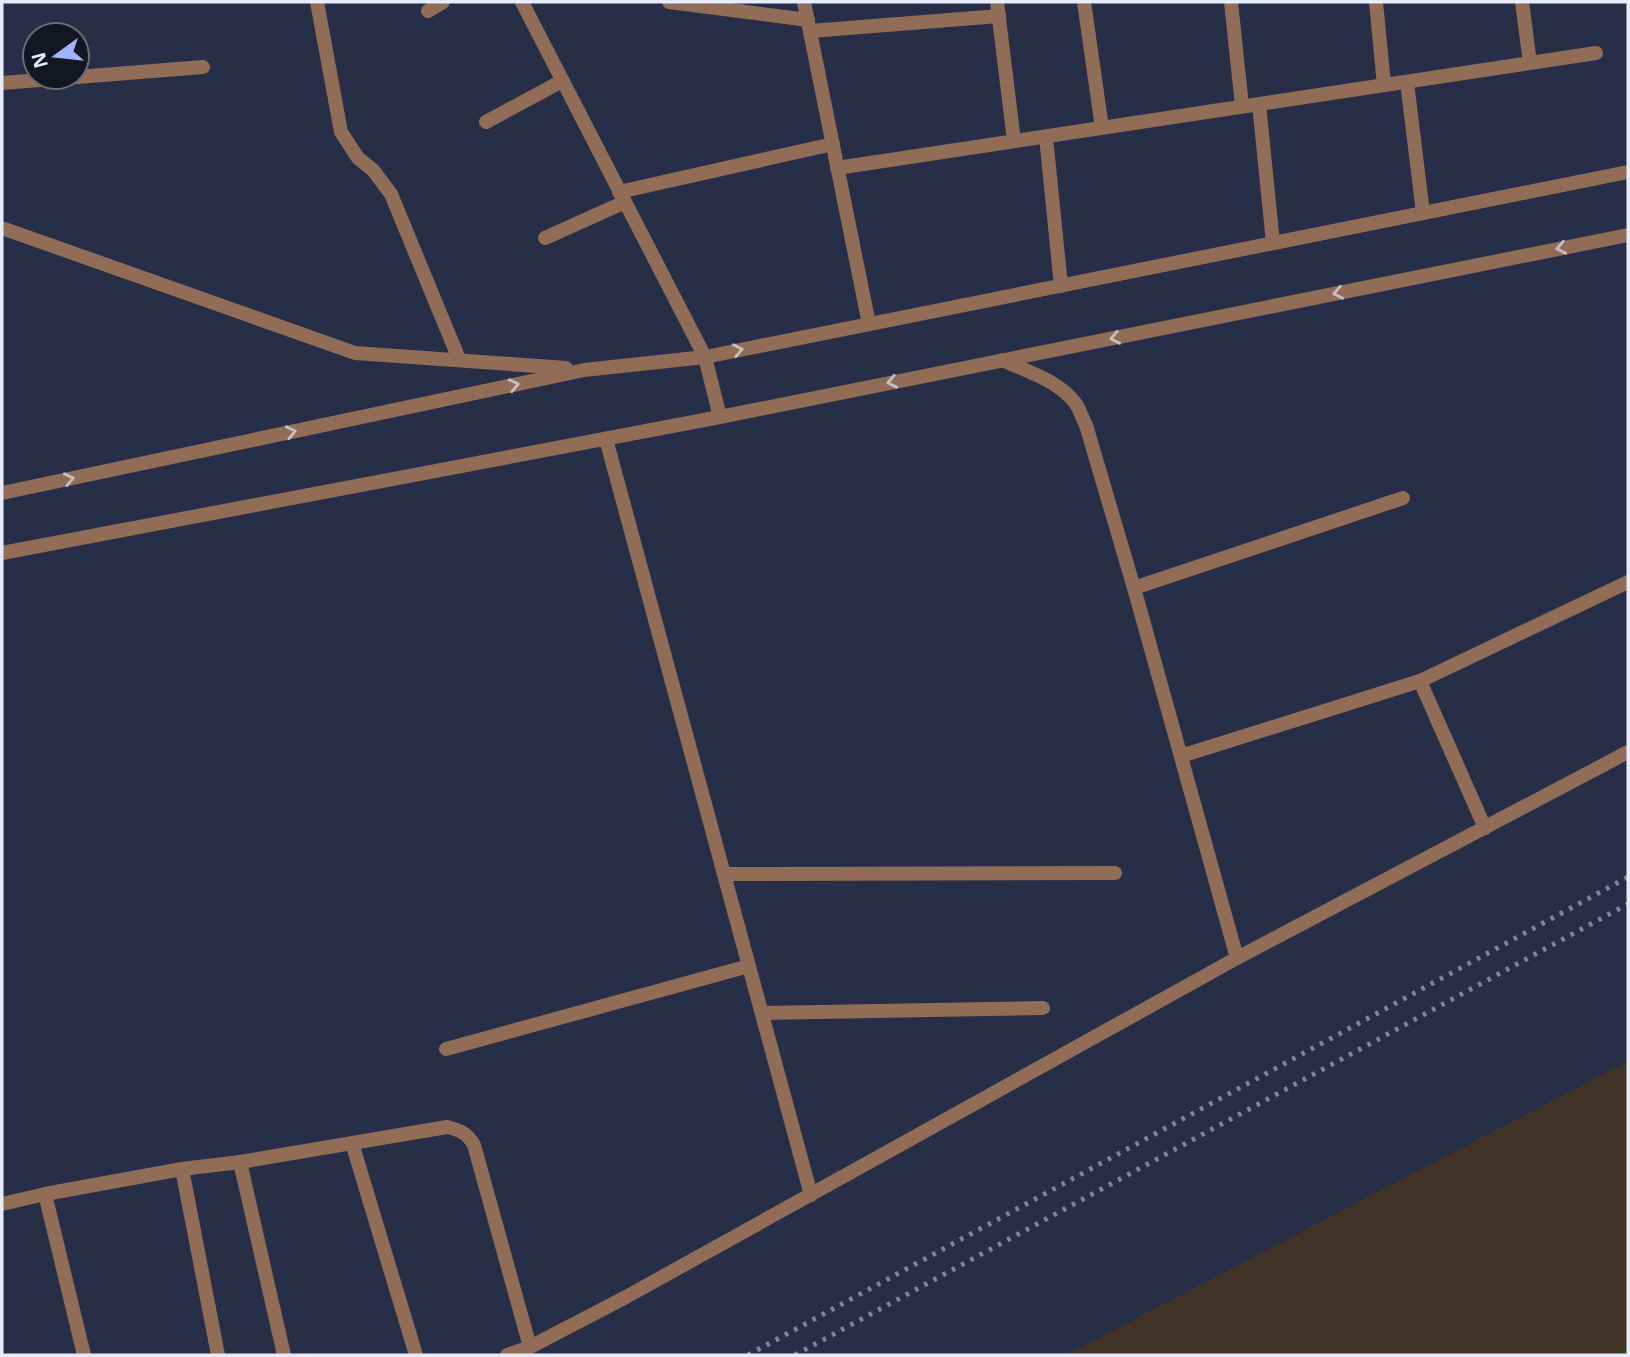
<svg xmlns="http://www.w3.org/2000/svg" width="1630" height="1357" font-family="'Noto Sans',sans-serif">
<rect width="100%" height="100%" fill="#272e47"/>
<polygon fill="#413426" points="1628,1061 1628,1355 1066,1355"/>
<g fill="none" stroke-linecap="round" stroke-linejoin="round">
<g stroke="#916c56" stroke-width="14">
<polyline points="317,2 341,132 358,158 373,170 391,194 459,359"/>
<polyline points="522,2 705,357 720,417"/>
<polyline points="669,2 808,20"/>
<polyline points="804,2 869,324"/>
<polyline points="997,2 1014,141"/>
<polyline points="1084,2 1102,128"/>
<polyline points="1231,2 1242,106"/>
<polyline points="1376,2 1384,85"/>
<polyline points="1522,2 1530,63"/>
<polyline points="428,11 443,2"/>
<polyline points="811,31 999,16"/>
<polyline points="1407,82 1423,213"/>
<polyline points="2,83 203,67"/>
<polyline points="1259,104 1273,243"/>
<polyline points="486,122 562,81"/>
<polyline points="1046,137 1061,286"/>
<polyline points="837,168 1596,53"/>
<polyline points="619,192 833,144"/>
<polyline points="2,228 355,353 566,368"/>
<polyline points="545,238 625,202"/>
<path d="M1002 360C1026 371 1060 381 1076 404 1080 410 1082 418 1086 425L1134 588 1237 958"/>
<polyline points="606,439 811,1195"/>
<polyline points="2,493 584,370 705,357 1628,172"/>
<polyline points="2,553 720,417 1628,235"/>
<polyline points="1134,588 1403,498"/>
<polyline points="1420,681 1485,828"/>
<polyline points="1181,756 1420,681 1628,582"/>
<polyline points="724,874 1115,873"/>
<polyline points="762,1013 1043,1008"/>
<polyline points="446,1049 749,966"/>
<polyline points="352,1143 416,1355"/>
<polyline points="240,1162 284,1355"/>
<polyline points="182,1169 218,1355"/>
<polyline points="45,1194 84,1355"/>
<path d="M2 1204 45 1194 182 1169 240 1162 447 1127C460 1130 467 1133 474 1145L530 1347"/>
<polyline points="507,1355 530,1347 626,1297 1237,958 1628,752"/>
</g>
<g stroke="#7f869b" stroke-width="5" stroke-dasharray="3.5 7" stroke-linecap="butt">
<polyline points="748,1355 1628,877"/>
<polyline points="795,1355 1628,904"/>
</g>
</g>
<defs><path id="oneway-chevron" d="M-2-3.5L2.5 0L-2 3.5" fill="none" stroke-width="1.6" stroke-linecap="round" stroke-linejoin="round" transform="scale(1.75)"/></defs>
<g stroke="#c8bfc2">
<use href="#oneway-chevron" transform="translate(1561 248) rotate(169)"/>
<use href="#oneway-chevron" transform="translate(1338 293) rotate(169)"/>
<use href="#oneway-chevron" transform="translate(1115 338) rotate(169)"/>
<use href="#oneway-chevron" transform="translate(738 350) rotate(-11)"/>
<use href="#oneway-chevron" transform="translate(892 382) rotate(169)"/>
<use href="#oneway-chevron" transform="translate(514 385) rotate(-12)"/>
<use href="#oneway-chevron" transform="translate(291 432) rotate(-12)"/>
<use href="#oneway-chevron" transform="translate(69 479) rotate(-12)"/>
</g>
<rect width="1630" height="1357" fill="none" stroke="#e6ecfc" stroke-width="7"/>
<g transform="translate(56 56) rotate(255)"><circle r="33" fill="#131722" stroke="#676c79" stroke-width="2"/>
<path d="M0-5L12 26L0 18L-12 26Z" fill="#a2b2fd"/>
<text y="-10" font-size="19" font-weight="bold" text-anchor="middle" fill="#e6ecfc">N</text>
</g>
</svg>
